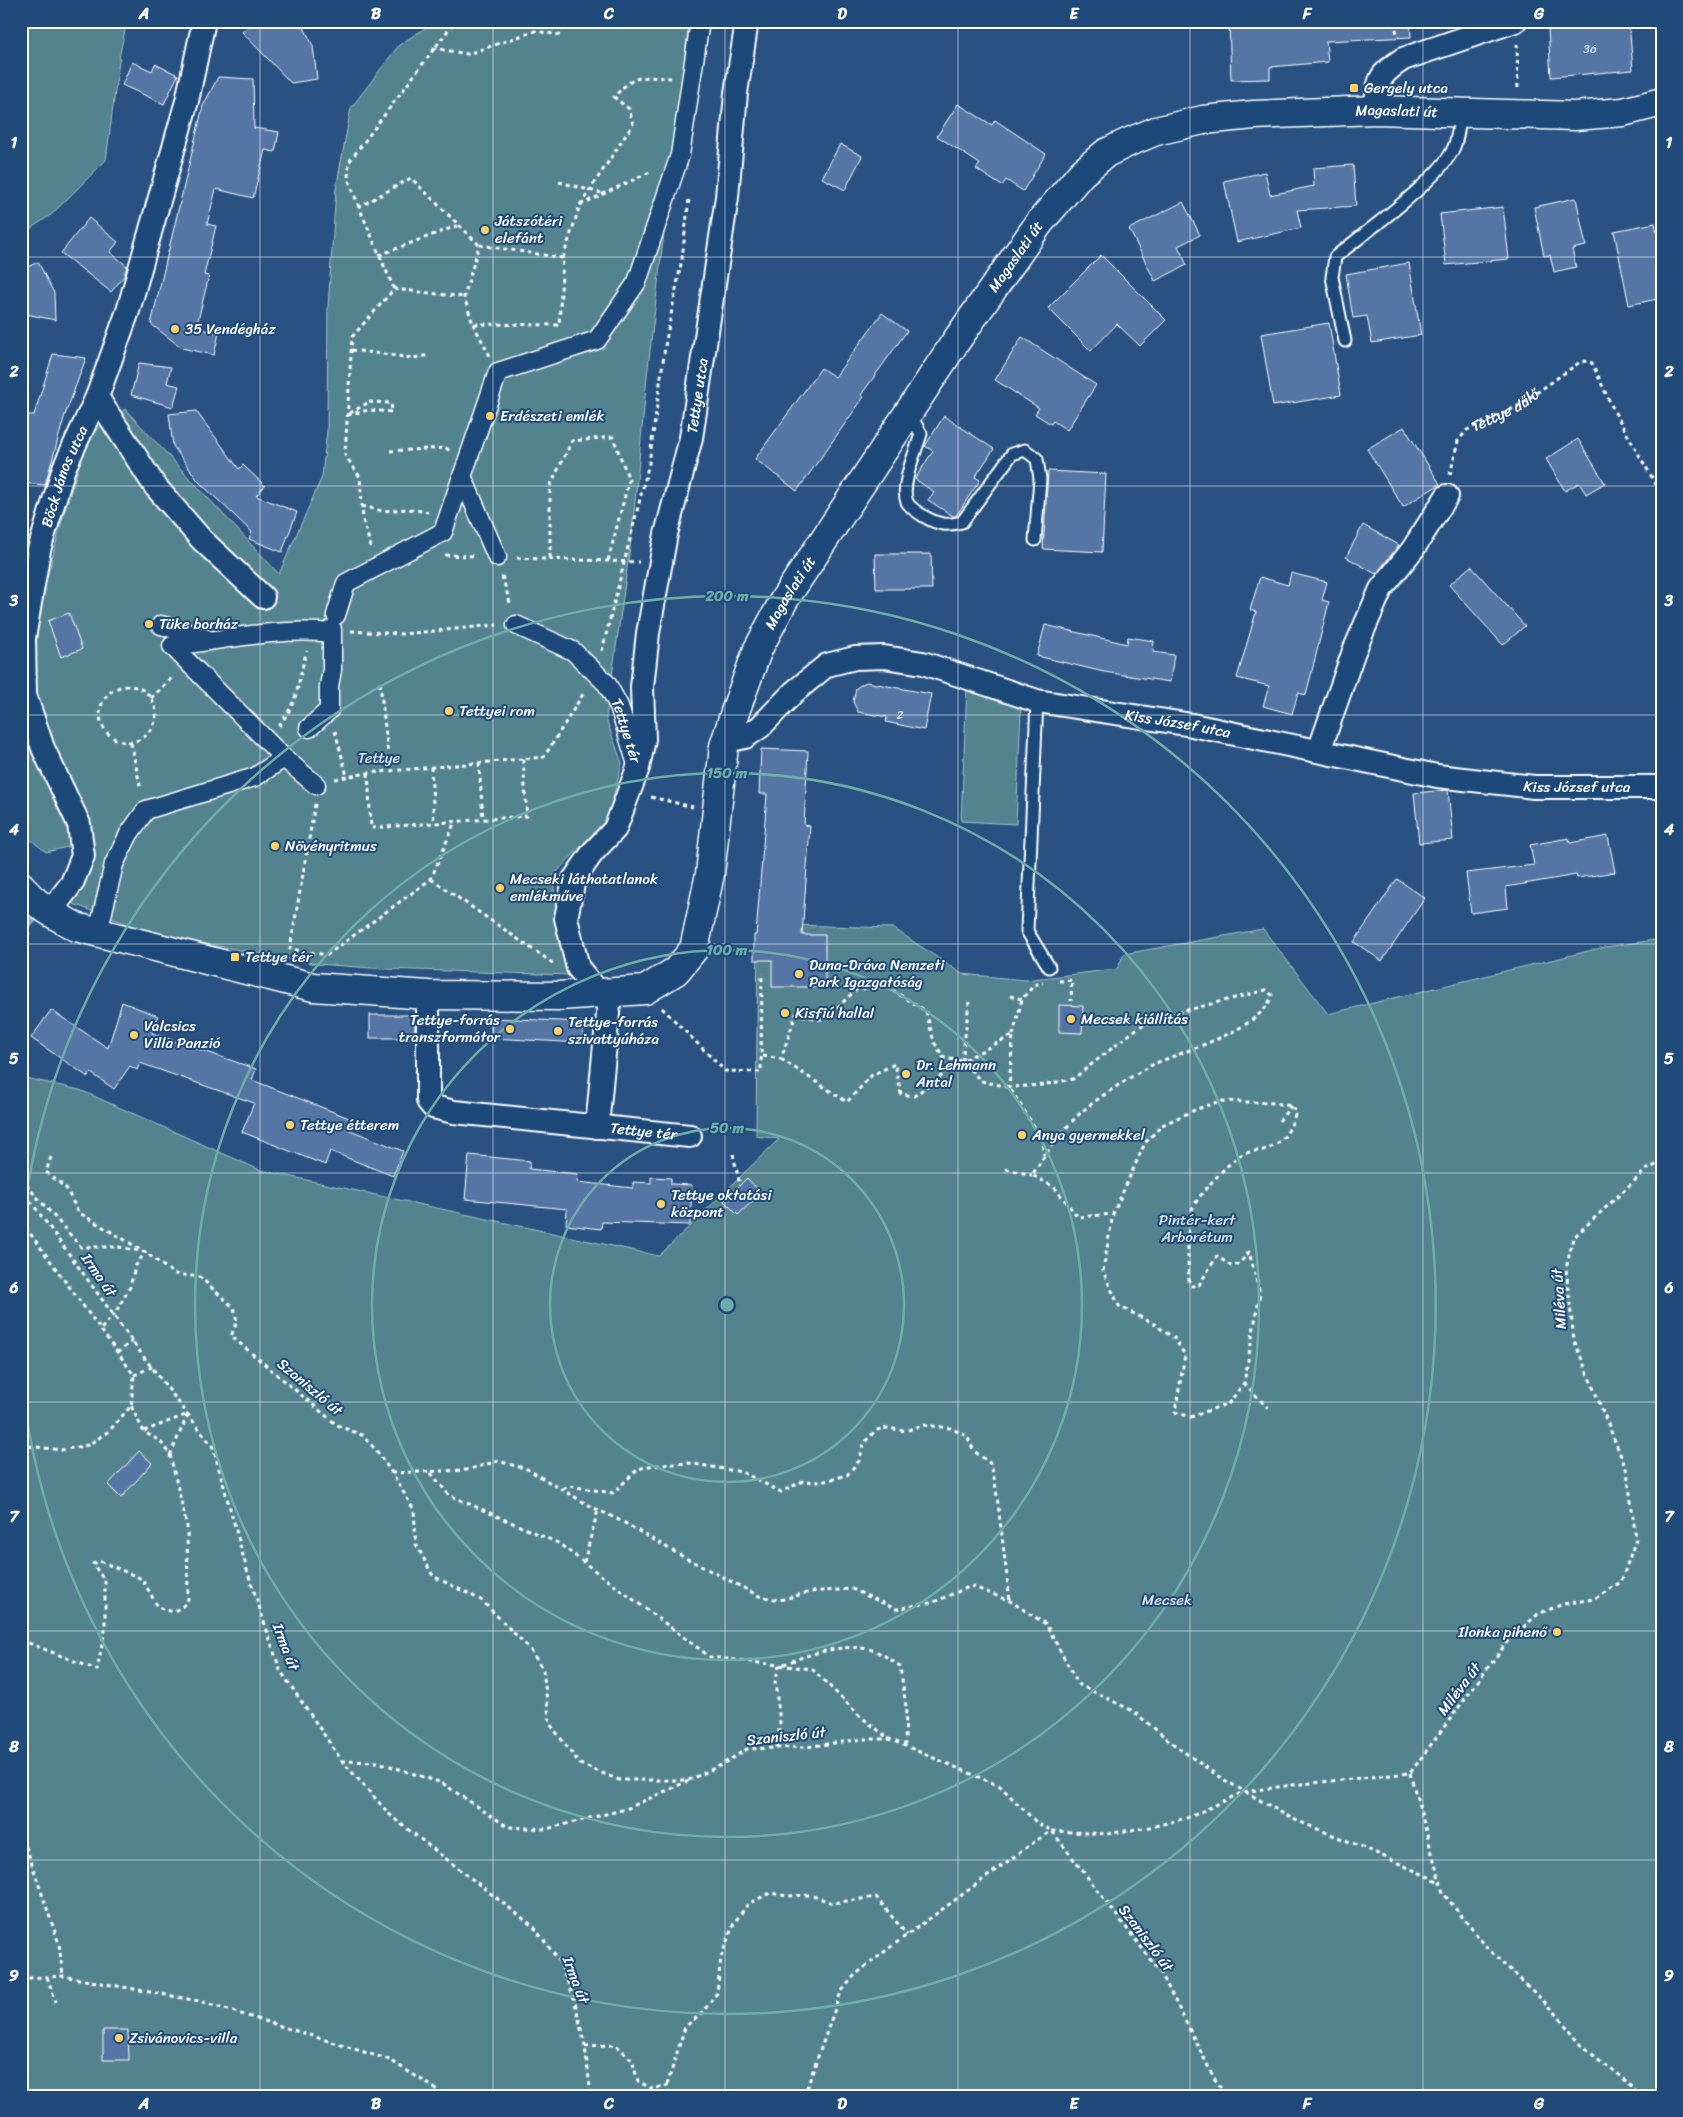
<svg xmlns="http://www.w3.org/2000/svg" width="1683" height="2117" font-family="Sriracha,sans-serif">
<rect width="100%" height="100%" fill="#295282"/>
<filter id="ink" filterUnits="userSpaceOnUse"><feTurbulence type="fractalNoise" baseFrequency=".02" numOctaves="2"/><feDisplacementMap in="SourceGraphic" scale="10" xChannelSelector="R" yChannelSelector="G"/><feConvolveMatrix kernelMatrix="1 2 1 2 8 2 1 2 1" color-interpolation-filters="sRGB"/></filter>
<g filter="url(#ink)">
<g fill="#52838e" stroke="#a8c1c6">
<polygon points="21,21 127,21 120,53 106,160 52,214 21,235"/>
<polygon points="436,21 689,21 647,376 632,533 606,719 622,763 608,818 553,876 557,924 569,975 385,969 317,964 157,935 68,902 93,838 36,701 34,647 41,600 63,517 82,456 96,430 125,409 279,574 322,477 327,430 328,307 336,189 351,108 399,45"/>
<polygon points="967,687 1021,709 1016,824 961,821"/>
<polygon points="21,693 48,784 76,845 46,852 21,832"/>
<polygon points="758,924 893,928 962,974 1025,980 1117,969 1124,954 1263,929 1328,1014 1605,947 1662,939 1662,2096 21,2096 21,1077 80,1090 260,1170 659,1256 779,1139 756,1136"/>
</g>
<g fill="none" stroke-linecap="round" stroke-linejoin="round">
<polyline stroke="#8badc1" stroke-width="7" points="21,932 40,913"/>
</g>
<g fill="#5576a5" stroke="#fff">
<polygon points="255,21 301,21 313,46 317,79 291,83 242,32"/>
<polygon points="1271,21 1410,21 1411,37 1326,41 1328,62 1270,67 1270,79 1231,80 1229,23"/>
<polygon points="1629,22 1633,70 1551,77 1548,28"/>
<polygon points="132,62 152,71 155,64 178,75 164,104 122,85"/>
<polygon points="218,77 253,79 254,128 279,132 275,152 265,150 253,198 216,189 207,224 216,226 204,275 209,276 196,328 219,333 214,355 182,348 151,324 203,106"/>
<polygon points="958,104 992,125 995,120 1046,154 1023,191 1006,180 1002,186 976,169 980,164 937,136"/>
<polygon points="840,144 862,156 845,190 822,178"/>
<polygon points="1353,165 1356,206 1297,210 1301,228 1237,242 1224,181 1265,172 1270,195 1314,186 1313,168"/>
<polygon points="1576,198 1586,246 1572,249 1576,267 1554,272 1550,255 1544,256 1534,207"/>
<polygon points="1183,202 1200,235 1178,246 1187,265 1155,281 1129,229"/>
<polygon points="1503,207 1509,259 1446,265 1440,214"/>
<polygon points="89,218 118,242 110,252 127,266 124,276 111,292 61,253"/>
<polygon points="1655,223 1662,259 1662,298 1629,305 1614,231"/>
<polygon points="1101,255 1166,320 1140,346 1117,324 1091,351 1048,308"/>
<polygon points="38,262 54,293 55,320 21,313 21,270"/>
<polygon points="1409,263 1421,335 1372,343 1367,316 1353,318 1346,274"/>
<polygon points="882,313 907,331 861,395 864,397 797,491 755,459 821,368 835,377"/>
<polygon points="1329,323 1341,395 1273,406 1261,334"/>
<polygon points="1022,337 1096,385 1067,430 1053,421 1051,424 1035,414 1039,408 995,380"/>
<polygon points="53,354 86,358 64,418 45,485 21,483 21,436 24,415 34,415"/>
<polygon points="139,363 171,367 167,383 179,386 173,407 131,395"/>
<polygon points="196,411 239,469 243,465 265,486 256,496 297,512 282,552 249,539 252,532 199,482 173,446 169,414"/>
<polygon points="944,416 994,449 975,477 980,480 956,516 953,516 928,500 934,492 915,479 933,451 925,446"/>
<polygon points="1404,427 1440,484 1403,507 1367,449"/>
<polygon points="1578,439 1605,483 1586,494 1579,483 1565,491 1546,459"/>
<polygon points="1048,471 1106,474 1102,552 1043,549"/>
<polygon points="1363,525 1399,545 1376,574 1346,557"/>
<polygon points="875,554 931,554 932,589 876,589"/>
<polygon points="1471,566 1525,626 1503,645 1449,585"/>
<polygon points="1291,573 1327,582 1322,600 1329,602 1306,695 1298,693 1292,714 1263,706 1269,686 1237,678 1256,612 1250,610 1260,577 1288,585"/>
<polygon points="69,613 82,649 61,657 48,621"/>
<polygon points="1045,625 1127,644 1128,637 1154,641 1153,652 1174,655 1170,682 1104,672 1037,656"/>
<polygon points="866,682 931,694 924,730 886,722 887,717 858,712 853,702 856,688"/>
<polygon points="761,749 808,751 804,825 810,826 802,935 825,935 825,987 772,987 772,960 754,960 754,935 756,935 767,794 759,794"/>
<polygon points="1448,790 1453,840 1419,843 1414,793"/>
<polygon points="1608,836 1615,872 1577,878 1576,875 1506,887 1508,908 1471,913 1466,873 1534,865 1530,845 1569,838 1570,843"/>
<polygon points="1397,879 1425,898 1382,961 1354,942"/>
<polygon points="122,1002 158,1016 152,1033 256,1069 252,1080 354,1120 350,1130 403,1151 393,1176 330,1151 325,1165 242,1132 254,1103 140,1063 137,1070 130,1066 114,1089 91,1073 88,1077 31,1038 51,1010 108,1048"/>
<polygon points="1059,1005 1083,1006 1082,1033 1059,1032"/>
<rect x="370" y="1015" width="45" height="23"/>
<polygon points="492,1018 583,1022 582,1043 491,1038"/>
<polygon points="469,1155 530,1161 529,1169 578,1174 577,1182 633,1188 633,1182 651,1183 651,1177 671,1178 671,1184 692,1185 690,1225 602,1222 601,1229 566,1225 567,1209 465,1199"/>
<polygon points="747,1178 761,1193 738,1215 724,1201"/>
<polygon points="139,1451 152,1463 121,1498 108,1485"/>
<polygon points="103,2030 128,2030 129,2060 103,2060"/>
</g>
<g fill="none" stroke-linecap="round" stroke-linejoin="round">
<g stroke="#fff" stroke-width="15">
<g id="service">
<path d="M1345 341 1332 277 1335 257C1362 235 1443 177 1454 147 1458 137 1459 124 1461 113"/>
<path d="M910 414 921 434C916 451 900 486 907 502 910 508 920 514 925 517 939 525 947 526 962 522L1012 454 1025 450 1037 459 1040 479 1035 540"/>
<polyline points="1037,701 1027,931 1049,967"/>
</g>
</g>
<g stroke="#fff" stroke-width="21">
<g id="pedestrian">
<polyline points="462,476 497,557"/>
<polyline points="336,615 346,583 443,532 498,372 597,340 637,282 680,155 700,21"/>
<polyline points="161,625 207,639"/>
<path id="s2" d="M516 625 573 651 607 684 619 706 638 768"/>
<polyline points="309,728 329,710 329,686 332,670 332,629"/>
<path d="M316 785 284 758 172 646C222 640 282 627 331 633"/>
<polyline points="98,933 114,864 129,834 146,810 255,777 284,758"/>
</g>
</g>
<g stroke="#fff" stroke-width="26">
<g id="minor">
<path d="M1375 110C1379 79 1377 76 1403 59L1515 21"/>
<polyline points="97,397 155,486 202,540 263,597"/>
<path id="s3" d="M726 741 745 737 760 727 794 692 827 665 855 658 884 657 923 663 1037 701 1192 725 1437 776 1534 787H1662"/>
<polyline points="1319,751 1354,651 1381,589 1413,549 1447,496"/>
<path id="s4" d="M50 912 72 883 83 856 79 824 43 748 25 695 24 638 39 550 64 468 97 397 128 311 187 101 204 21"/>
<path id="s5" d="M600 994 578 968 566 918 574 879 593 852 615 829 638 768 644 739 642 687 648 633 666 534 691 438 727 197 736 93 747 21"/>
<path id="s6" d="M428 995V1101L433 1107 454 1112 690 1136"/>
<polyline points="597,1127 610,993"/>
</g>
</g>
<g stroke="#fff" stroke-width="31">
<g id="tertiary">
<path id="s7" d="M21 886C34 905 57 916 76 927L313 987 428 995 559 996 645 990 676 971 694 949 710 874 724 746 736 709 758 649 784 600 954 344 1040 222 1082 173 1106 153 1129 142 1156 131 1203 120 1254 115 1375 110 1575 116 1623 112 1662 102"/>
</g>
</g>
<g stroke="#fff" stroke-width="3" stroke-dasharray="4 4" stroke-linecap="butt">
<polyline points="1394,21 1398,38"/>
<polyline points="1517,44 1518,91"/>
<polyline points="433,48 468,54 535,31 560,35"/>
<polyline points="559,182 601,193"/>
<path d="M580 205 633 124 629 109 614 97C635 73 641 77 671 78"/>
<polyline points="359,207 348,178 349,162 455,21"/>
<polyline points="379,255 459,225"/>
<polyline points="563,258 580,205 652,171"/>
<polyline points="394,289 464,297"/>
<polyline points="473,324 490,356"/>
<polyline points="351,350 413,358 430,355"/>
<polygon points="369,402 391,403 392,412 369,410 347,415"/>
<polyline points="390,451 446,448 450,451"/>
<path id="s1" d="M1450 475 1458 441 1467 430 1518 406 1580 362 1587 361 1592 363 1614 411 1662 495"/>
<polyline points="362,506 382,511 409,509 428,512"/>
<polyline points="371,547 363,520 360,477 345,455 352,337 394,289 359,207 411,178 479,245 464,297 473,324 559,325 563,258 479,245"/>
<polyline points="445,555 474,556"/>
<polyline points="517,558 639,562"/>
<polyline points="550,558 550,486 572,441 613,437 629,480 608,561"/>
<polyline points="502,576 511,606"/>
<polyline points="351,631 402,634 497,625"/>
<polyline points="602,651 649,463 666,340 682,259 689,198"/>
<polyline points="380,683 388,754"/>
<circle cx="128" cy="714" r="28"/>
<polyline points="151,698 174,676"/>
<path d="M279 726C302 695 296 683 307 651"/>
<polyline points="335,731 347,776"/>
<polyline points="131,743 141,790"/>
<polyline points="479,763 483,819"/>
<polyline points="431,767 434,823"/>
<polyline points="368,773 371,828 527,816 523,759"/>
<polyline points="335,779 368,773 544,757 585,691"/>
<polyline points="651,797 693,807"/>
<polyline points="315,804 290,949 327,955 431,879 455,821"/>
<polyline points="431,879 554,964"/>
<polyline points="21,941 32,930"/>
<polyline points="1059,981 1072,980 1071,1001"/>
<polyline points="1010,996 1022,999"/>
<polyline points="662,1008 725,1071 761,1072 762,973"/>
<polyline points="1013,1035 1022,999 1034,985 1043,983"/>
<path d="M763 1056 781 1059 796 1014 824 1020 857 989 887 987 926 1011 934 1042 944 1058 962 1061 1013 1035 1009 1087 1042 1085 1073 1079 1139 1027 1168 1015 1266 990 1272 995C1262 1030 1185 1050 1154 1064 1139 1071 1096 1099 1084 1110 1064 1127 1046 1153 1032 1175L1054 1187 1078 1217 1113 1214 1145 1143 1162 1125 1197 1109 1221 1101 1275 1103 1291 1106 1296 1111C1291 1129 1283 1145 1263 1150 1256 1151 1247 1152 1241 1155 1229 1162 1196 1197 1192 1210 1186 1232 1188 1260 1189 1283L1192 1286 1199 1285 1217 1256 1231 1266 1239 1264 1249 1252 1260 1293 1244 1383 1229 1403 1191 1417 1175 1412 1185 1355 1174 1338 1154 1324 1119 1306 1103 1271 1113 1214"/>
<polyline points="781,1059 847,1102 872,1075 895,1064 901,1094 914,1096 962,1061 981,1081 1009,1087 1041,1137 1044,1155"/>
<polyline points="962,1061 969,1002"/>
<polyline points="1279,1121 1291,1106"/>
<polyline points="733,1154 740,1185"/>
<polyline points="51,1157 46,1172 66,1188 78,1212 145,1252 135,1267 130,1287 114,1315 100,1330"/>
<polyline points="1006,1169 1032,1175"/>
<polyline points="21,1179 81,1247 119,1247 145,1252 174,1274 200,1277 234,1308 237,1322 231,1336 337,1425 362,1435 376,1450 392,1473 414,1510 416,1544 433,1576 481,1600 530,1649 543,1670 550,1724 580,1764 619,1780 689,1780 721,1765 747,1749 806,1747 863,1739 889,1739 1000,1786 1037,1823 1052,1831 1161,1973 1214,2078 1227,2096"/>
<polyline points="21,1188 146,1360 213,1447 247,1570 280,1670 342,1761 392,1817 534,1927 559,1961 574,1998 585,2046 591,2096"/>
<polyline points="21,1221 134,1375"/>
<polyline points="117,1353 132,1341"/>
<polyline points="134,1375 152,1367"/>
<polyline points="1244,1383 1268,1408"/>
<polyline points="144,1431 188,1414 170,1455"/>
<polyline points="21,1445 61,1450 88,1445 109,1431 131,1406 134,1375"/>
<polyline points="392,1473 467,1470 498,1461 527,1469 590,1506 623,1522 680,1555 759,1596 780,1600 810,1592 852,1589 896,1609 934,1602 971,1586 1010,1601 1046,1624 1078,1684 1133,1711 1177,1747 1221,1778 1293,1819 1365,1848 1442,1883"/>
<polyline points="431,1473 449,1495 558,1543 710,1657 812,1669 860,1716 888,1738"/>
<polyline points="563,1489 569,1486 613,1493 638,1469 649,1466 688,1463 742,1472 781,1492 803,1481 821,1482 847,1475 859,1461 864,1443 876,1430 888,1428 905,1431 923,1425 950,1428 967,1436 974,1451 991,1464 996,1488 1010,1601"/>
<polyline points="584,1562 598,1510"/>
<polyline points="21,1640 97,1670 105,1630 105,1581 93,1564 100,1561 142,1579 158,1607 173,1612 183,1606 188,1599 187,1526 170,1455 160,1441 144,1432 131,1406"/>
<path d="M777 1748 780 1722 775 1682 779 1666C807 1655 842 1642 873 1650 882 1653 892 1661 900 1666L906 1707 905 1746"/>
<polyline points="342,1761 378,1762 442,1783 508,1827 546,1829 626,1809 688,1781"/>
<polyline points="1410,1773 1443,1893 1489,1950 1553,2010 1583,2047 1645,2096"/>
<polyline points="21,1823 24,1841 59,1944 63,1976"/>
<polyline points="47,1977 56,2002"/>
<polyline points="21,1981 30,1978 63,1976 199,2001 390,2060 433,2087 443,2096"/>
<polyline points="585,2046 616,2045 632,2060 638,2081 652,2089 667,2085 671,2096"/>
<polyline points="667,2085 685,2027 702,2013 717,1993 721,1957 734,1923 748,1904 770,1893 787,1896 810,1895 833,1903 876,1897 907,1935"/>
<polyline points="804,2096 841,1992 855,1975 888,1949 1037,1840 1052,1831 1107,1834 1155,1826 1190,1817 1243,1792 1292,1785 1410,1773 1507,1642 1538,1614 1563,1604 1594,1599 1621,1582 1636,1539 1627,1471 1574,1340 1566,1269 1573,1238 1646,1170 1662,1162"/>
</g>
<use href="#service" stroke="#1f4a7a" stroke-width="11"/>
<use href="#pedestrian" stroke="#1f4a7a" stroke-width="18"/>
<use href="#minor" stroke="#1f4a7a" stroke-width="22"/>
<use href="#tertiary" stroke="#1f4a7a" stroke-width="28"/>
</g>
</g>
<path fill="none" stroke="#fff" stroke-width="1" stroke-opacity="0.55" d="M260 21V2096M493 21V2096M725 21V2096M958 21V2096M1190 21V2096M1423 21V2096M21 257H1662M21 486H1662M21 715H1662M21 944H1662M21 1173H1662M21 1402H1662M21 1631H1662M21 1860H1662"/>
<g fill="none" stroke="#6fada8" stroke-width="2.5">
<circle cx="727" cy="1305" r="177"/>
<circle cx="727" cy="1305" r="355"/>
<circle cx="727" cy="1305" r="532"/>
<path d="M21 1237A709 709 0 1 1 21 1373"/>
</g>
<g fill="#ffd166" stroke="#1f4a7a" stroke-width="2">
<rect x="1349" y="83" width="10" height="10" rx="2.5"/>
<circle cx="485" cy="230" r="5"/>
<circle cx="175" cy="329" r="5"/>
<circle cx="490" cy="416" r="5"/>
<circle cx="149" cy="624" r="5"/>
<circle cx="449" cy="711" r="5"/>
<circle cx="275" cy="846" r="5"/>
<circle cx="500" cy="888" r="5"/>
<rect x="230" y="952" width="10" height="10" rx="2.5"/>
<circle cx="799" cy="974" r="5"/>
<circle cx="785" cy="1013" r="5"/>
<circle cx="1071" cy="1019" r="5"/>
<circle cx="510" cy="1029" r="5"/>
<circle cx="558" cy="1031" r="5"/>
<circle cx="134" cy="1035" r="5"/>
<circle cx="906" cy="1074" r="5"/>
<circle cx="290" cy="1125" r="5"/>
<circle cx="1022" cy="1135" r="5"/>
<circle cx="661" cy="1204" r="5"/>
<circle cx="1557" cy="1632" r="5"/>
<circle cx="119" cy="2038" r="5"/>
</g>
<g text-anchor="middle" stroke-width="4" stroke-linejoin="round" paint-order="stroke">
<g font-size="12" fill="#d4dde8">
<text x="1590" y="53">36</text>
<text x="900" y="719">2</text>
</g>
<g font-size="15" fill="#fff" stroke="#1f4a7a" text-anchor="start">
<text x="1364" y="93">Gergely utca</text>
<text x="495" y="226">Játszótéri<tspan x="495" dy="17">elefánt</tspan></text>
<text x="185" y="334">35 Vendégház</text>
<text x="500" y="421">Erdészeti emlék</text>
<text x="159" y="629">Tüke borház</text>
<text x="459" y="716">Tettyei rom</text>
<text x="285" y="851">Növényritmus</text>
<text x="510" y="884">Mecseki láthatatlanok<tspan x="510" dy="17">emlékműve</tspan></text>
<text x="245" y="962">Tettye tér</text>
<text x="809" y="970">Duna-Dráva Nemzeti<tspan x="809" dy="17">Park Igazgatóság</tspan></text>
<text x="795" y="1018">Kisfiú hallal</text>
<text x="1081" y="1024">Mecsek kiállítás</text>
<text x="500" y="1025" text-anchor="end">Tettye-forrás<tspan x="500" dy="17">transzformátor</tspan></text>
<text x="568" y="1027">Tettye-forrás<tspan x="568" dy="17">szivattyúháza</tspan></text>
<text x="144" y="1031">Valcsics<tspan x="144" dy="17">Villa Panzió</tspan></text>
<text x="916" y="1070">Dr. Lehmann<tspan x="916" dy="17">Antal</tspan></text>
<text x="300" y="1130">Tettye étterem</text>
<text x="1032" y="1140">Anya gyermekkel</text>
<text x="671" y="1200">Tettye oktatási<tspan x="671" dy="17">központ</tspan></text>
<text x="1547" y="1637" text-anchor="end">Ilonka pihenő</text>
<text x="129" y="2043">Zsivánovics-villa</text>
</g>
<g font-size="15" fill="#fff" stroke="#1f4a7a">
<text dy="5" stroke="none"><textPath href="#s7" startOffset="1924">Magaslati út</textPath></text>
<text dy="5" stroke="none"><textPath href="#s7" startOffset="1489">Magaslati út</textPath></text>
<text dy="5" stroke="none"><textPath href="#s5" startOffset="634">Tettye utca</textPath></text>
<text dy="5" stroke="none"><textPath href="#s1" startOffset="92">Tettye dűlő</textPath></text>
<text dy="5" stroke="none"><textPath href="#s4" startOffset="462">Böck János utca</textPath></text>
<text dy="5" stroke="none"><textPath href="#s7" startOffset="1084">Magaslati út</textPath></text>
<text dy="5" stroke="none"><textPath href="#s3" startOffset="489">Kiss József utca</textPath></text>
<text dy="5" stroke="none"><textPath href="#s2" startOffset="161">Tettye tér</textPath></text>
<text dy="5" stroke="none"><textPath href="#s3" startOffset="894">Kiss József utca</textPath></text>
<text dy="5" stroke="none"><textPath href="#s6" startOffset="326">Tettye tér</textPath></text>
<text transform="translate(99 1275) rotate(55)" y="5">Irma út</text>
<text transform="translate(1559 1299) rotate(-94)" y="5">Miléva út</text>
<text transform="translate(310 1387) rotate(40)" y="5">Szaniszló út</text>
<text transform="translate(286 1647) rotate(69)" y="5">Irma út</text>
<text transform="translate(1459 1689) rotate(-53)" y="5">Miléva út</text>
<text transform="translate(786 1736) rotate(-6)" y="5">Szaniszló út</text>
<text transform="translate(1146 1938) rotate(53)" y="5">Szaniszló út</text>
<text transform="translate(576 1980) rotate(69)" y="5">Irma út</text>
</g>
<g font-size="15" fill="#d4e0e3" stroke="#1f4a7a">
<text x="379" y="763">Tettye</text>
<text x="1197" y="1225">Pintér-kert<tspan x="1197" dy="17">Arborétum</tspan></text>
<text x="1167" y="1605">Mecsek</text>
</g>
</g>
<circle cx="727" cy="1305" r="8" fill="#6fada8" stroke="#1f4a7a" stroke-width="2.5"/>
<g font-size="15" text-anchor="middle" font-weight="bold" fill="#6fada8" stroke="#1f4a7a" stroke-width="4" stroke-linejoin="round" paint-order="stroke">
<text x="727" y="601">200 m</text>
<text x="727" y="778">150 m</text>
<text x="727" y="955">100 m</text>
<text x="727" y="1133">50 m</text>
</g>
<rect width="1683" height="2117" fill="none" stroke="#1f4a7a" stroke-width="55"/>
<rect x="28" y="28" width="1628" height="2062" fill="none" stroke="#fff" stroke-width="2"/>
<g font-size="16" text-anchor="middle" font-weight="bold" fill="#fff">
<text x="144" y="19">A</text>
<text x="376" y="19">B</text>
<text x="609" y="19">C</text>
<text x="842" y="19">D</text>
<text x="1074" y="19">E</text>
<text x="1307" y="19">F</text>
<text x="1539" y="19">G</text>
<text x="14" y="148">1</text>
<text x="1669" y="148">1</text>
<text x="14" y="377">2</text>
<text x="1669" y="377">2</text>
<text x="14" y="606">3</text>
<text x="1669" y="606">3</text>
<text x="14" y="835">4</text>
<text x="1669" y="835">4</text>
<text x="14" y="1064">5</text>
<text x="1669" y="1064">5</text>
<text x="14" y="1293">6</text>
<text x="1669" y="1293">6</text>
<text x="14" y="1522">7</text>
<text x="1669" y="1522">7</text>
<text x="14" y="1752">8</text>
<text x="1669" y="1752">8</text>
<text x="14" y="1981">9</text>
<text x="1669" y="1981">9</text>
<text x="144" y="2109">A</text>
<text x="376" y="2109">B</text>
<text x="609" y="2109">C</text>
<text x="842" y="2109">D</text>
<text x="1074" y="2109">E</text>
<text x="1307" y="2109">F</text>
<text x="1539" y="2109">G</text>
</g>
</svg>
